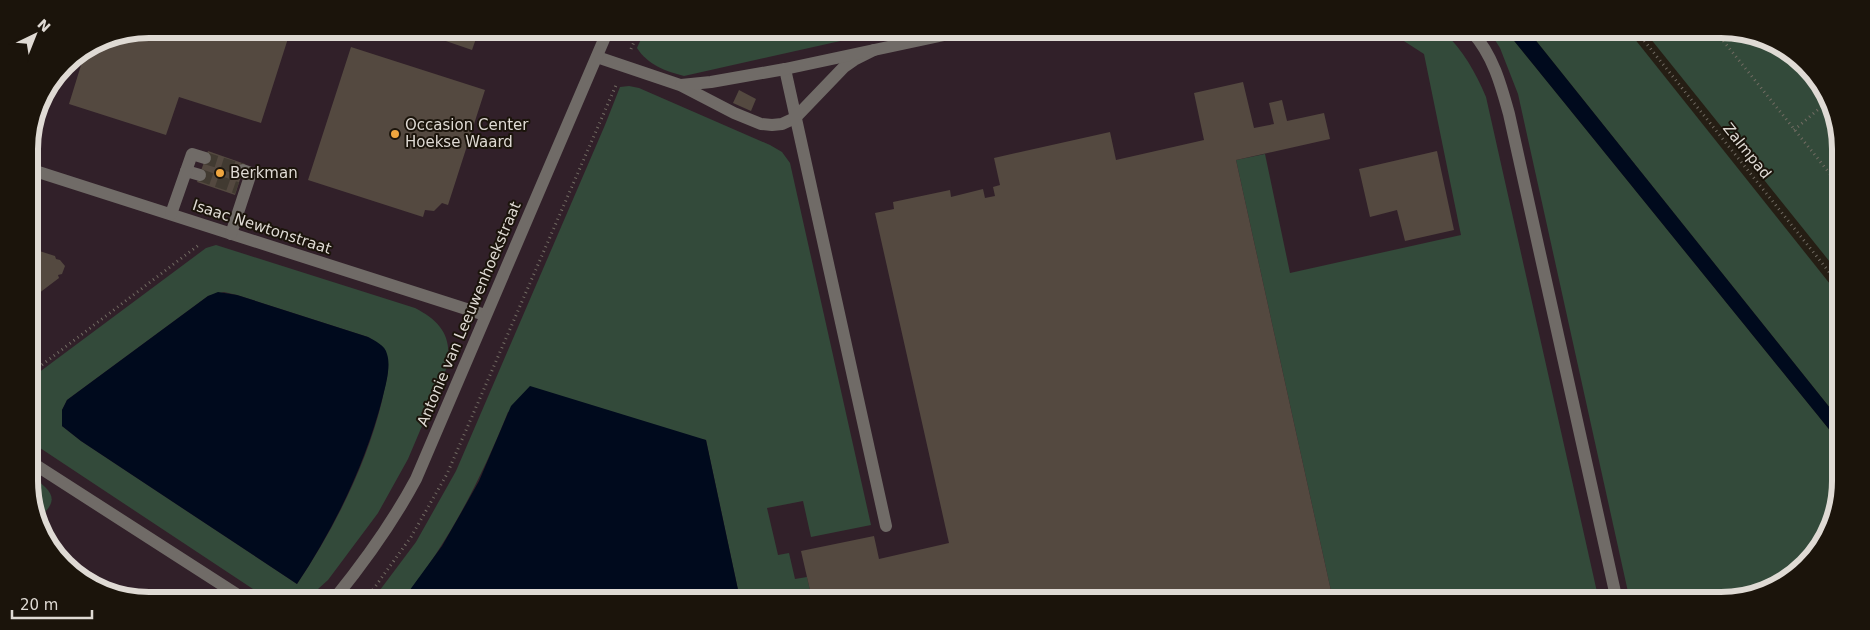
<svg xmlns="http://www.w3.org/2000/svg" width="1870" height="630" font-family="'DejaVu Sans',sans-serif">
<rect width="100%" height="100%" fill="#251e14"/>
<polygon fill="#312029" points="149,29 1502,32 1667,601 117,597 59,561 31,505 29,141 38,102 64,64 103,38"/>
<g fill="#334a3a" fill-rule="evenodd">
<path d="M645 30 885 31 684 76C665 71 648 65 637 48Z"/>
<path d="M1390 32H1444C1463 50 1476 73 1486 97L1599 601 1333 600 1236 160 1265 154 1290 273 1461 235 1424 54Z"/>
<polygon points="1490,32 1507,32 1837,439 1837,513 1821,548 1795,576 1729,601 1630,601 1518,94 1500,48"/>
<polygon points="1529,32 1630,33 1838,294 1838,418"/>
<polygon points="1646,33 1753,33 1811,69 1839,125 1838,272"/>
<path d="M629 86 639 88 770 145 782 152 790 163 871 525 811 537 803 501 767 508 778 555 789 553 795 579 807 577 812 599H740L706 440 508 412C481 479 449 542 404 598H374L416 542 456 471 605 125 620 87Z"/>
<path d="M216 245 415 308C440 321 453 336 447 367L408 459 378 513 328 580 308 598 265 597 31 442 30 379 206 248ZM224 292 237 295 368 337C376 341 387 353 388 363 389 375 384 389 382 401 366 466 334 529 297 584L81 441 62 426V410L67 400 208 296Z"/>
<path d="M31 476C51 490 62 500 38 518L31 505Z"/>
</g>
<g fill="#000a1d">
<polygon points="1507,32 1529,32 1838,418 1837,439"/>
<path d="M218 292 237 295 368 337C375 341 385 345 387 354 391 366 386 384 383 396 366 463 335 527 297 584L81 441 62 426V410L67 400 208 296Z"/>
<polygon points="530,386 706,440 740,599 404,598 442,546 461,513 479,481 511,406"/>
</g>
<g fill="#544940">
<polygon points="148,29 291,29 261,123 179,97 166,135 69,104 86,49 103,38"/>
<polygon points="411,29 479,30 472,50"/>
<polygon points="665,30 691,30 687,39"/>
<polygon points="351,47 485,90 448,205 442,203 434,211 425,210 423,217 308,180"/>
<polygon points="1243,82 1254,128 1274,124 1269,103 1282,100 1287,121 1324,113 1330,139 1236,160 1333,600 812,599 801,551 874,536 879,559 949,543 875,213 894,209 893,202 950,190 951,197 983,189 985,198 995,196 993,187 1000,185 994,158 1110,132 1116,160 1204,140 1194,93"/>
<polygon points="739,90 756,99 751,111 733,103"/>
<polygon points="208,151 245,164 235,195 197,182"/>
<polygon points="1437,151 1454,230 1405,241 1397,210 1370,217 1359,169"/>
<polygon points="30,248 55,256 56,259 60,260 65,266 62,274 58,275 59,278 30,300"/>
</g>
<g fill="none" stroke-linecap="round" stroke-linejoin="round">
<g stroke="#413a31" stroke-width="12" stroke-dasharray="12 6" stroke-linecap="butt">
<polyline points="205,158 243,170"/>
<polyline points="200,175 237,188"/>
</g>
<g stroke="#726c63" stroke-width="3" stroke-dasharray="1 4" stroke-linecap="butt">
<polyline points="1638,33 1838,283"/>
<polyline points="1717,33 1839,185"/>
<polyline points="631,49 639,30"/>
<polyline points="1794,130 1827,102"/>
<polyline points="30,374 200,244"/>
<polyline points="367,598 411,537 447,474 617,83"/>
</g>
<g stroke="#706b67" stroke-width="12">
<path d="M1472 32C1493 55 1501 85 1509 114L1617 601"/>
<polyline points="597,57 680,85 734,113 761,124 772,125 782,124 795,118 844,67 854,60 874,50"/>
<polyline points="785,69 886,526"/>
<polyline points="681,85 711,82 785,69 963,31"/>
<polyline points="29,169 485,315"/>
<polyline points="186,171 200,175"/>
<polyline points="171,214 192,154 205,158"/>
<polyline points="231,234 251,173 243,170"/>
<polyline points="31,462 241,597"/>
<path d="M335 598C365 561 393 522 416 479L608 30"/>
</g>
</g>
<g fill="#f0a63f" stroke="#1b140b" stroke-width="2">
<circle cx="395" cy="134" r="5"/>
<circle cx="220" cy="173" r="5"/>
</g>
<g text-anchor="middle" stroke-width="4" stroke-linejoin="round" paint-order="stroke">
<g font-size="15" fill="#dfdad4" stroke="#1b140b" text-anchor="start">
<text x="405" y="130">Occasion Center<tspan x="405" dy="17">Hoekse Waard</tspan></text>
<text x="230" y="178">Berkman</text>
</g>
<g font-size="15" fill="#dfdad4" stroke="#1b140b">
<text transform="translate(1747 151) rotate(51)" y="5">Zalmpad</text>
<text transform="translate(262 227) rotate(18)" y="5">Isaac Newtonstraat</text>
<text transform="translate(469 314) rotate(-67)" y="5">Antonie van Leeuwenhoekstraat</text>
</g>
</g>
<path d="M0 0H1870V630H0ZM149 38H1721A111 111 0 0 1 1832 149V481A111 111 0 0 1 1721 592H149A111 111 0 0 1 38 481V149A111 111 0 0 1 149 38Z" fill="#1b140b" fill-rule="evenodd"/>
<path fill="none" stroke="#dfdad4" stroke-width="6" d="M149 38H1721A111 111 0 0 1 1832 149V481A111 111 0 0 1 1721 592H149A111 111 0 0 1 38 481V149A111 111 0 0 1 149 38Z"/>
<g transform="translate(35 35) rotate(43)" stroke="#1b140b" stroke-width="4" paint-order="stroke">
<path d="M0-4L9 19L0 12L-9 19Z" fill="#dfdad4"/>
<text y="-8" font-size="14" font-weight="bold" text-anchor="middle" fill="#dfdad4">N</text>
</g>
<path d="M12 610v8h80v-8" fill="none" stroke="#dfdad4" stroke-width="2.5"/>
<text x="20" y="610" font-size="15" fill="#dfdad4" stroke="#1b140b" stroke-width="4" paint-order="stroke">20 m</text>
</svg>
